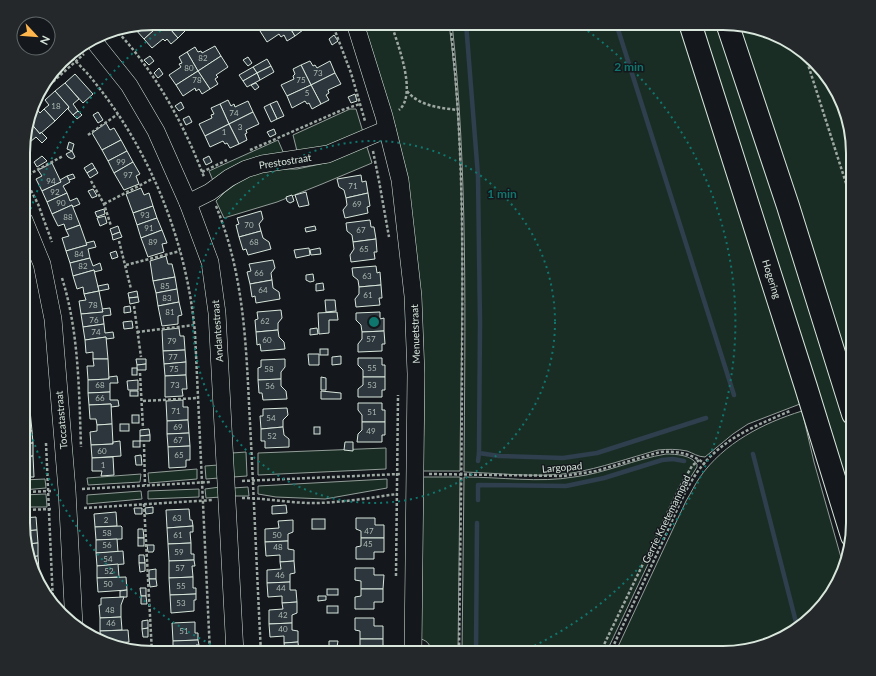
<svg xmlns="http://www.w3.org/2000/svg" width="876" height="676" font-family="Lato,sans-serif">
<rect width="100%" height="100%" fill="#14181c"/>
<g fill="#1a2d24" stroke="#939e99">
<path d="M360 23H449C468 171 461 322 460 471H423C424 412 425 354 420 295Z"/>
<path d="M452 23H682L800 404 748 424 733 434 705 457C698 457 693 453 687 451 677 449 668 449 658 450 629 458 601 468 572 473 536 478 499 473 464 472 465 322 468 172 452 23Z"/>
<polygon points="697,23 719,23 809,294 853,435 853,512"/>
<polygon points="734,24 773,33 809,55 843,103 853,153 853,380"/>
<polygon points="350,109 356,109 363,132 355,139 298,155 293,135"/>
<polygon points="278,140 284,154 214,183 209,171"/>
<polygon points="366,144 372,163 322,184 277,202 224,218 216,201 225,192 240,181 256,173 278,169 297,169 330,162"/>
<path d="M802 411 814 462 844 568 843 573 821 609 773 643 723 653H615L686 501C691 493 695 484 700 477 724 443 763 423 802 411Z"/>
<polygon points="386,448 386,469 258,475 258,453"/>
<polygon points="246,452 247,476 233,477 232,453"/>
<path d="M666 454C676 454 691 455 697 464V467L684 488 606 653H462L464 477C501 477 539 483 574 477 606 473 635 459 666 454Z"/>
<polygon points="218,465 219,478 206,479 205,466"/>
<polygon points="197,469 197,479 149,483 148,473"/>
<polygon points="141,474 140,482 88,485 87,478"/>
<path d="M423 477H460L458 653H429C432 646 428 641 421 639Z"/>
<polygon points="45,479 46,488 23,490 23,480"/>
<polygon points="387,479 387,488 325,499 276,497 258,494 258,486"/>
<polygon points="220,487 221,497 206,498 205,489"/>
<polygon points="248,487 249,496 234,496 233,488"/>
<polygon points="199,489 199,497 148,499 148,491"/>
<polygon points="141,491 142,499 87,504 87,495"/>
<polygon points="46,494 47,507 23,507 23,495"/>
</g>
<g fill="none" stroke-linecap="round" stroke-linejoin="round">
<g stroke="#2f3f4d" stroke-width="4.5">
<polyline points="466,23 478,176 480,322 479,453 499,456 563,458 597,453 706,418"/>
<polyline points="616,23 734,395"/>
<polyline points="753,454 797,626"/>
<polyline points="478,461 479,453"/>
<polyline points="478,500 478,485 566,486 604,478 662,460 673,459 684,461"/>
<polyline points="476,653 477,523"/>
</g>
</g>
<g fill="#2c363c" stroke="#d8e6dc">
<polygon points="153,23 162,23 144,39 135,29 140,25"/>
<polygon points="162,23 165,23 178,38 171,44 167,39 165,41 163,39 152,48 144,39"/>
<polygon points="165,23 182,23 184,25 181,27 185,31 178,38"/>
<polygon points="211,23 223,23 214,30 209,24"/>
<polygon points="255,23 274,23 260,31"/>
<polygon points="274,23 287,23 295,36 287,41 284,35 281,37 279,34 267,42 260,31"/>
<polygon points="287,23 302,23 300,25 303,30 295,36"/>
<polygon points="324,23 330,23 332,27 326,30 322,24"/>
<polygon points="334,35 338,41 332,45 329,39"/>
<polygon points="215,46 221,56 198,71 187,52 195,47 198,52 201,51 202,53"/>
<polygon points="187,52 198,71 176,85 169,75 181,67 179,64 182,63 179,57"/>
<polygon points="150,56 154,61 149,65 144,60"/>
<polygon points="221,56 228,67 216,75 218,77 215,79 218,84 210,89 198,71"/>
<polygon points="248,57 252,63 248,66 243,60"/>
<polygon points="267,59 271,66 257,73 253,67"/>
<polygon points="310,61 313,66 315,65 317,68 330,61 335,73 311,85 301,65"/>
<polygon points="301,65 311,85 287,96 281,85 294,79 293,76 295,74 293,69"/>
<polygon points="271,66 274,72 260,80 257,73"/>
<polygon points="253,67 257,73 243,81 239,75"/>
<polygon points="159,68 163,74 158,78 154,73"/>
<polygon points="198,71 210,89 202,94 199,89 196,91 195,88 183,96 176,85"/>
<polygon points="257,73 260,80 247,87 243,81"/>
<polygon points="335,73 341,84 328,90 329,93 326,95 329,100 321,104 311,85"/>
<polygon points="75,74 93,94 83,103 65,83"/>
<polygon points="65,83 79,99 73,104 78,111 73,115 68,109 69,107 55,91"/>
<polygon points="256,83 259,87 255,90 251,85"/>
<polygon points="311,85 321,104 312,109 309,103 307,104 305,101 292,108 287,96"/>
<polygon points="55,91 69,107 55,121 44,109 49,105 45,100"/>
<polygon points="355,94 357,101 351,103 348,97"/>
<polygon points="228,100 231,106 234,104 235,107 248,101 253,112 229,124 220,104"/>
<polygon points="277,101 284,116 277,119 270,104"/>
<polygon points="181,102 184,108 179,111 175,106"/>
<polygon points="220,104 229,124 205,136 199,124 212,118 211,115 214,114 211,108"/>
<polygon points="270,104 277,119 271,122 264,107"/>
<polygon points="36,108 40,113 44,109 55,121 40,134 29,121 33,111"/>
<polygon points="78,111 82,115 77,119 73,115"/>
<polygon points="98,112 103,120 98,123 93,115"/>
<polygon points="253,112 259,124 246,130 247,133 245,134 247,140 239,144 229,124"/>
<polygon points="189,116 192,122 186,125 183,119"/>
<polygon points="29,121 40,134 41,132 47,138 42,143 36,137 30,142 24,136"/>
<polygon points="106,123 110,130 114,128 121,140 102,150 92,133"/>
<polygon points="229,124 239,144 230,148 227,143 225,144 223,141 210,147 205,136"/>
<polygon points="274,129 276,134 270,137 267,132"/>
<polygon points="24,136 30,142 24,147"/>
<polygon points="121,140 127,151 108,161 102,150"/>
<polygon points="69,142 74,144 72,151 67,149"/>
<polygon points="72,151 75,157 72,159 68,157 66,154"/>
<polygon points="127,151 133,162 114,173 108,161"/>
<polygon points="42,156 47,161 37,167 34,162"/>
<polygon points="209,156 212,162 206,165 203,159"/>
<polygon points="133,162 140,174 136,176 139,184 124,190 114,173"/>
<polygon points="52,163 61,182 42,191 36,179 42,176 38,170"/>
<polygon points="92,163 95,168 87,173 84,168"/>
<polygon points="95,168 98,173 90,178 87,173"/>
<polygon points="73,174 75,178 69,180 67,176"/>
<polygon points="361,175 362,182 366,181 368,193 346,198 344,190 339,187 337,179"/>
<polygon points="67,176 70,182 63,186 67,193 47,202 42,191 61,182 60,180"/>
<polygon points="141,188 144,195 149,193 153,206 133,213 126,194"/>
<polygon points="93,189 97,196 92,198 88,191"/>
<polygon points="306,192 309,205 299,207 295,195"/>
<polygon points="67,193 70,201 77,198 80,204 73,207 72,205 52,214 47,202"/>
<polygon points="368,193 370,206 367,207 368,213 345,218 343,210 347,205 346,198"/>
<polygon points="292,195 294,201 290,203 287,201 286,197"/>
<polygon points="72,205 80,225 66,230 64,224 58,226 52,214"/>
<polygon points="153,206 157,218 137,225 133,213"/>
<polygon points="104,209 105,214 97,217 95,212"/>
<polygon points="261,211 263,219 259,224 261,231 239,237 236,225 239,224 237,218"/>
<polygon points="105,216 107,223 100,226 97,218"/>
<polygon points="157,218 162,230 141,238 137,225"/>
<polygon points="370,220 371,227 374,227 376,239 353,242 352,235 347,231 346,223"/>
<polygon points="80,225 87,245 66,251 62,238 69,236 66,230"/>
<polygon points="118,226 120,232 112,235 110,229"/>
<polygon points="315,226 316,230 306,232 305,228"/>
<polygon points="162,230 167,243 162,244 164,252 148,257 141,238"/>
<polygon points="261,231 263,238 269,242 271,249 248,255 246,249 243,250 239,237"/>
<polygon points="120,232 122,237 113,240 112,235"/>
<polygon points="376,239 377,252 374,252 375,259 351,262 350,255 354,249 353,242"/>
<polygon points="94,241 96,247 88,249 90,258 70,263 66,251 87,245 86,243"/>
<polygon points="309,248 310,255 296,258 294,250"/>
<polygon points="320,248 321,254 311,255 310,250"/>
<polygon points="116,251 118,257 112,259 110,253"/>
<polygon points="166,256 168,264 172,264 175,277 153,281 150,261"/>
<polygon points="90,258 93,266 100,263 102,270 94,272 94,270 73,276 70,263"/>
<polygon points="273,260 275,268 271,273 272,280 250,284 247,272 251,271 249,264"/>
<polygon points="376,266 377,273 380,272 381,285 359,287 358,280 353,276 352,268"/>
<polygon points="94,270 99,291 84,294 83,287 77,289 73,276"/>
<polygon points="313,274 314,281 310,282 306,280 306,275"/>
<polygon points="175,277 177,289 156,293 153,281"/>
<polygon points="272,280 273,288 279,292 280,299 256,303 255,296 252,297 250,284"/>
<polygon points="323,283 324,290 316,291 316,284"/>
<polygon points="108,284 109,289 99,291 98,286"/>
<polygon points="381,285 382,298 379,298 380,305 356,307 355,299 359,294 359,287"/>
<polygon points="177,289 179,302 158,306 156,293"/>
<polygon points="99,291 103,312 81,314 79,301 86,300 84,294"/>
<polygon points="137,291 138,297 129,298 128,293"/>
<polygon points="138,297 139,302 130,304 129,298"/>
<polygon points="325,300 335,300 336,311 326,312"/>
<polygon points="179,302 182,315 178,316 178,324 162,326 158,306"/>
<polygon points="130,306 131,312 124,313 124,307"/>
<polygon points="110,308 111,315 103,316 104,324 83,327 81,314 103,312 102,309"/>
<polygon points="281,310 282,318 278,323 278,330 256,332 255,320 258,319 257,312"/>
<polygon points="337,312 338,320 329,320 329,333 319,334 318,313"/>
<polygon points="380,312 380,319 384,318 384,331 362,332 361,325 356,320 356,313"/>
<polygon points="132,321 133,328 124,329 123,322"/>
<polygon points="24,324 27,344 24,344"/>
<polygon points="104,324 105,333 113,332 114,338 106,339 106,337 85,340 83,327"/>
<polygon points="179,328 180,336 184,336 185,350 163,351 162,330"/>
<polygon points="317,328 318,334 310,335 310,329"/>
<polygon points="278,330 279,337 284,342 285,349 261,351 260,344 257,345 256,332"/>
<polygon points="384,331 385,344 382,344 382,351 358,352 358,344 362,339 362,332"/>
<polygon points="106,337 108,359 93,359 93,352 86,353 85,340"/>
<polygon points="24,344 27,344 29,364 24,365"/>
<rect x="320" y="349" width="8" height="6"/>
<polygon points="185,350 186,362 164,364 163,351"/>
<polygon points="308,354 319,354 319,365 309,365"/>
<polygon points="341,356 341,364 332,365 332,357"/>
<polygon points="358,358 382,358 382,365 385,365 385,377 363,377 363,370 358,365"/>
<polygon points="93,359 108,359 109,379 88,380 87,366 94,366"/>
<polygon points="136,359 146,359 146,364 137,365"/>
<polygon points="285,359 285,367 281,372 281,379 258,380 258,368 261,367 261,360"/>
<polygon points="186,362 186,375 165,376 164,364"/>
<polygon points="29,364 29,377 24,377 24,365"/>
<polygon points="146,364 146,370 137,370 137,365"/>
<rect x="132" y="368" width="5" height="7"/>
<polygon points="186,375 187,389 182,389 183,396 165,397 165,376"/>
<polygon points="117,376 118,383 110,383 110,392 88,393 88,380 109,379 109,377"/>
<polygon points="24,377 29,377 30,390 24,390"/>
<polygon points="321,377 326,378 326,390 321,390"/>
<polygon points="363,377 385,377 385,390 382,390 382,397 358,397 358,389 363,385"/>
<polygon points="281,379 281,386 286,391 287,399 263,400 262,393 259,393 258,380"/>
<polygon points="138,380 138,390 128,390 127,381"/>
<polygon points="24,390 30,390 30,410 24,411"/>
<rect x="130" y="391" width="8" height="5"/>
<polygon points="321,391 341,393 341,399 321,399"/>
<polygon points="110,392 110,400 118,400 119,406 111,407 111,404 89,405 88,393"/>
<polygon points="183,400 183,407 188,407 188,420 167,421 166,401"/>
<polygon points="358,403 382,403 382,410 385,410 385,422 362,422 362,415 358,410"/>
<polygon points="111,404 112,424 97,425 96,419 90,419 89,405"/>
<polygon points="287,408 288,415 283,420 283,427 261,429 260,416 263,416 263,409"/>
<polygon points="30,410 32,431 24,431 24,411"/>
<rect x="132" y="415" width="7" height="8"/>
<polygon points="188,420 189,433 167,434 167,421"/>
<polygon points="362,422 385,422 385,435 382,435 382,442 357,442 358,434 362,430"/>
<polygon points="112,424 113,444 91,445 90,432 97,431 97,425"/>
<rect x="120" y="424" width="9" height="7"/>
<polygon points="283,427 284,435 289,439 289,447 265,448 265,441 261,441 261,429"/>
<rect x="314" y="427" width="6" height="7"/>
<polygon points="149,429 150,435 140,436 140,430"/>
<polygon points="24,431 32,431 33,443 23,444"/>
<polygon points="189,433 190,446 168,447 167,434"/>
<polygon points="150,435 150,441 140,441 140,436"/>
<polygon points="120,441 121,456 92,458 91,445 113,444 113,442"/>
<rect x="133" y="441" width="7" height="6"/>
<polygon points="345,442 353,442 353,451 344,450"/>
<polygon points="33,443 33,456 23,457 23,444"/>
<polygon points="190,446 190,460 186,460 186,467 169,468 168,447"/>
<polygon points="141,455 142,465 136,465 135,456"/>
<polygon points="33,456 34,477 23,477 23,457"/>
<polygon points="113,457 114,475 101,476 102,471 92,471 92,458"/>
<polygon points="286,505 287,513 272,514 272,506"/>
<polygon points="153,507 153,513 146,514 145,508"/>
<polygon points="134,508 142,508 142,514 135,514"/>
<polygon points="189,509 190,520 192,520 193,526 167,528 166,510"/>
<polygon points="116,512 117,526 95,527 94,514"/>
<polygon points="36,517 37,530 23,531 23,518"/>
<polygon points="356,518 375,518 375,525 384,525 384,538 361,538 361,531 356,529"/>
<rect x="312" y="519" width="13" height="10"/>
<polygon points="293,520 293,532 288,534 288,541 265,542 265,529 279,528 278,521"/>
<polygon points="121,526 122,527 122,539 96,540 95,527"/>
<polygon points="193,526 193,532 190,532 191,543 168,544 167,528"/>
<polygon points="138,529 143,529 144,538 138,538"/>
<polygon points="37,530 38,543 27,544 23,531"/>
<rect x="138" y="538" width="6" height="8"/>
<polygon points="361,538 384,538 384,552 374,552 374,559 356,559 356,547 361,546"/>
<polygon points="117,539 118,552 96,553 96,540"/>
<polygon points="288,541 288,549 294,550 294,561 280,562 280,555 266,556 265,542"/>
<polygon points="38,543 38,556 30,557 27,544"/>
<polygon points="191,543 191,554 194,554 194,560 169,561 168,544"/>
<polygon points="147,545 154,545 154,550 153,552 148,552"/>
<polygon points="123,551 124,564 97,566 96,553"/>
<polygon points="139,555 144,555 145,563 139,563"/>
<polygon points="38,556 39,569 33,569 30,557"/>
<polygon points="194,560 195,566 192,566 193,577 169,578 169,561"/>
<polygon points="294,561 295,573 290,574 290,582 267,583 267,570 281,569 280,562"/>
<polygon points="139,563 145,563 145,571 140,572"/>
<polygon points="118,564 119,577 97,578 97,566"/>
<polygon points="355,568 374,568 374,575 384,575 383,589 361,589 361,581 355,580"/>
<polygon points="33,569 39,569 39,584 36,580"/>
<polygon points="156,569 156,579 149,579 149,570"/>
<polygon points="126,577 127,590 98,592 97,578"/>
<polygon points="193,577 193,588 196,588 196,594 170,595 169,578"/>
<polygon points="149,579 156,579 157,586 150,587"/>
<polygon points="290,582 290,590 296,590 297,602 282,603 282,596 268,597 267,583"/>
<polygon points="140,588 146,588 146,596 141,596"/>
<rect x="327" y="589" width="11" height="6"/>
<polygon points="361,589 383,589 383,602 374,602 374,609 355,609 355,597 361,596"/>
<polygon points="127,590 127,597 120,597 120,591"/>
<polygon points="196,594 196,600 194,600 194,611 171,613 170,595"/>
<polygon points="141,596 146,596 147,604 141,604"/>
<polygon points="318,596 326,596 326,600 318,601"/>
<polygon points="124,597 121,605 121,617 100,618 99,605 101,605 101,598"/>
<polygon points="297,602 297,613 292,615 292,623 269,624 269,610 283,609 282,603"/>
<rect x="327" y="606" width="11" height="7"/>
<polygon points="121,617 122,630 100,631 100,618"/>
<polygon points="355,618 374,618 374,626 383,626 383,639 360,639 360,631 355,630"/>
<polygon points="148,620 148,628 142,629 142,621"/>
<polygon points="195,622 195,633 198,633 198,640 173,641 172,623"/>
<polygon points="292,623 292,630 298,631 298,642 284,643 284,636 270,637 269,624"/>
<polygon points="148,628 148,637 143,637 142,629"/>
<polygon points="128,630 129,642 105,644 101,641 100,631"/>
<polygon points="360,639 383,639 383,653 355,653 355,648 360,647"/>
<polygon points="198,640 199,645 196,645 196,653 173,653 173,641"/>
<polygon points="329,641 338,641 337,647 329,648"/>
<polygon points="298,642 299,653 271,653 271,651 285,650 284,643"/>
<polygon points="123,643 123,648 105,644"/>
<polygon points="143,646 149,646 149,653 143,652"/>
</g>
<g fill="none" stroke-linecap="round" stroke-linejoin="round">
<g stroke="#d8e6dc" stroke-width="18">
<g id="minor">
<polyline points="355,23 384,116 400,180 413,296 416,374 413,653"/>
<polyline points="93,40 129,85 156,131 188,203 210,262 217,313 235,653"/>
<polyline points="188,203 210,192 229,178 246,169 262,164 328,154 387,129"/>
<polyline points="24,220 42,264 53,319 67,490 74,625"/>
</g>
</g>
<g stroke="#d8e6dc" stroke-width="24">
<g id="highway">
<polyline points="690,23 806,387 852,536"/>
<polyline points="727,23 788,206 853,414"/>
</g>
</g>
<g stroke="#9da8a2" stroke-width="2.5" stroke-dasharray="3 2" stroke-linecap="butt">
<polyline points="332,23 351,73 365,121"/>
<path d="M391 23C397 43 418 94 399 110"/>
<path d="M450 23C463 134 463 244 462 355 462 454 460 554 459 653"/>
<path d="M115 29C155 71 184 124 204 177"/>
<polyline points="804,52 853,205"/>
<path d="M69 54C78 64 88 73 96 84 152 154 187 244 195 333L210 653"/>
<path d="M407 91C419 106 440 108 458 110"/>
<polyline points="38,95 84,54"/>
<polyline points="88,135 118,114"/>
<polyline points="250,150 342,110 360,104"/>
<polyline points="373,151 379,181 389,237"/>
<polyline points="202,172 227,160"/>
<polyline points="24,177 38,204 52,242"/>
<polyline points="24,177 63,156"/>
<polyline points="91,181 104,204 111,226"/>
<polyline points="104,204 154,178"/>
<path d="M216 206C245 277 246 347 250 423 254 499 257 576 261 653"/>
<polyline points="119,241 131,289"/>
<polyline points="126,265 180,251"/>
<polyline points="24,268 27,278"/>
<path d="M62 278C79 332 79 391 81 447"/>
<polyline points="134,306 141,357"/>
<polyline points="137,332 194,325"/>
<polyline points="140,373 143,428"/>
<polyline points="143,401 198,398"/>
<polyline points="46,443 53,603"/>
<polyline points="144,444 145,485"/>
<path d="M429 474 564 476 596 471 660 452C677 451 691 453 705 464"/>
<polyline points="242,481 400,474"/>
<polyline points="82,489 211,482"/>
<polyline points="23,492 53,491"/>
<path d="M242 498C265 498 288 503 312 503 340 503 369 498 397 494"/>
<polyline points="144,504 152,653"/>
<polyline points="84,508 213,500"/>
<polyline points="23,510 53,509"/>
<polyline points="396,576 398,395"/>
<polyline points="600,653 680,487 692,466 699,460"/>
<path d="M610 653C627 616 645 580 662 543 674 518 684 489 701 467 724 438 757 425 790 411"/>
</g>
<use href="#minor" stroke="#14181c" stroke-width="17"/>
<use href="#highway" stroke="#14181c" stroke-width="22"/>
</g>
<g fill="none" stroke="#0f766e" stroke-width="2" stroke-dasharray="2 4">
<circle cx="374" cy="322" r="181"/>
<path d="M227 652A361 361 0 0 1 24 409M24 232A361 361 0 0 1 170 24M578 24A361 361 0 0 1 521 652"/>
</g>
<g text-anchor="middle" stroke-width="3" stroke-linejoin="round" paint-order="stroke">
<g font-size="8" fill="#adbab4">
<text x="203" y="61">82</text>
<text x="189" y="71">80</text>
<text x="318" y="76">73</text>
<text x="197" y="83">78</text>
<text x="301" y="83">75</text>
<text x="307" y="96">5</text>
<text x="56" y="109">18</text>
<text x="234" y="116">74</text>
<text x="240" y="130">3</text>
<text x="224" y="135">1</text>
<text x="121" y="165">99</text>
<text x="128" y="178">97</text>
<text x="51" y="184">94</text>
<text x="353" y="189">71</text>
<text x="55" y="195">92</text>
<text x="61" y="206">90</text>
<text x="357" y="207">69</text>
<text x="145" y="218">93</text>
<text x="68" y="220">88</text>
<text x="249" y="228">70</text>
<text x="149" y="231">91</text>
<text x="361" y="233">67</text>
<text x="153" y="245">89</text>
<text x="254" y="245">68</text>
<text x="364" y="252">65</text>
<text x="79" y="257">84</text>
<text x="83" y="269">82</text>
<text x="259" y="276">66</text>
<text x="367" y="279">63</text>
<text x="165" y="289">85</text>
<text x="263" y="293">64</text>
<text x="368" y="298">61</text>
<text x="167" y="301">83</text>
<text x="93" y="308">78</text>
<text x="170" y="315">81</text>
<text x="94" y="323">76</text>
<text x="265" y="324">62</text>
<text x="96" y="335">74</text>
<text x="371" y="342">57</text>
<text x="267" y="343">60</text>
<text x="172" y="344">79</text>
<text x="173" y="360">77</text>
<text x="372" y="371">55</text>
<text x="174" y="372">75</text>
<text x="269" y="372">58</text>
<text x="100" y="388">68</text>
<text x="175" y="388">73</text>
<text x="372" y="388">53</text>
<text x="270" y="389">56</text>
<text x="100" y="401">66</text>
<text x="176" y="414">71</text>
<text x="372" y="415">51</text>
<text x="271" y="421">54</text>
<text x="178" y="430">69</text>
<text x="371" y="434">49</text>
<text x="272" y="439">52</text>
<text x="178" y="443">67</text>
<text x="102" y="454">60</text>
<text x="179" y="458">65</text>
<text x="103" y="468">1</text>
<text x="177" y="521">63</text>
<text x="106" y="523">2</text>
<text x="369" y="534">47</text>
<text x="107" y="536">58</text>
<text x="178" y="538">61</text>
<text x="277" y="538">50</text>
<text x="368" y="547">45</text>
<text x="107" y="548">56</text>
<text x="278" y="550">48</text>
<text x="179" y="555">59</text>
<text x="108" y="562">54</text>
<text x="180" y="571">57</text>
<text x="109" y="574">52</text>
<text x="280" y="578">46</text>
<text x="108" y="587">50</text>
<text x="181" y="589">55</text>
<text x="281" y="591">44</text>
<text x="181" y="606">53</text>
<text x="110" y="613">48</text>
<text x="283" y="618">42</text>
<text x="111" y="626">46</text>
<text x="283" y="632">40</text>
<text x="184" y="634">51</text>
</g>
<g font-size="10" fill="#d8e6dc" stroke="#14181c">
<text transform="translate(285 161) rotate(-9)" y="4">Prestostraat</text>
<text transform="translate(772 279) rotate(72)" y="4">Hogering</text>
<text transform="translate(217 331) rotate(-94)" y="4">Andantestraat</text>
<text transform="translate(415 334) rotate(-92)" y="4">Menuetstraat</text>
<text transform="translate(61 420) rotate(-95)" y="4">Toccatastraat</text>
<text transform="translate(562 467) rotate(-5)" y="4">Largopad</text>
<text transform="translate(666 519) rotate(-64)" y="4">Gerrie Knetemannpad</text>
</g>
</g>
<path d="M0 0H876V676H0ZM153 30H723A123 123 0 0 1 846 153V523A123 123 0 0 1 723 646H153A123 123 0 0 1 30 523V153A123 123 0 0 1 153 30Z" fill="#24282b" fill-rule="evenodd"/>
<path fill="none" stroke="#d8e6dc" stroke-width="2" d="M153 30H723A123 123 0 0 1 846 153V523A123 123 0 0 1 723 646H153A123 123 0 0 1 30 523V153A123 123 0 0 1 153 30Z"/>
<circle cx="374" cy="322" r="6" fill="#0f766e" stroke="#14181c" stroke-width="2"/>
<g font-size="12" text-anchor="middle" font-weight="bold" fill="#0f766e" stroke="#14181c" stroke-width="3" stroke-linejoin="round" paint-order="stroke">
<text x="629" y="71">2 min</text>
<text x="502" y="198">1 min</text>
</g>
<g transform="translate(36 36) rotate(116)"><circle r="19" fill="#14181c" stroke="#626a69"/>
<path d="M0-3L7 15L0 10L-7 15Z" fill="#ffb74d"/>
<text y="-6" font-size="11" font-weight="bold" text-anchor="middle" fill="#d8e6dc">N</text>
</g>
</svg>
